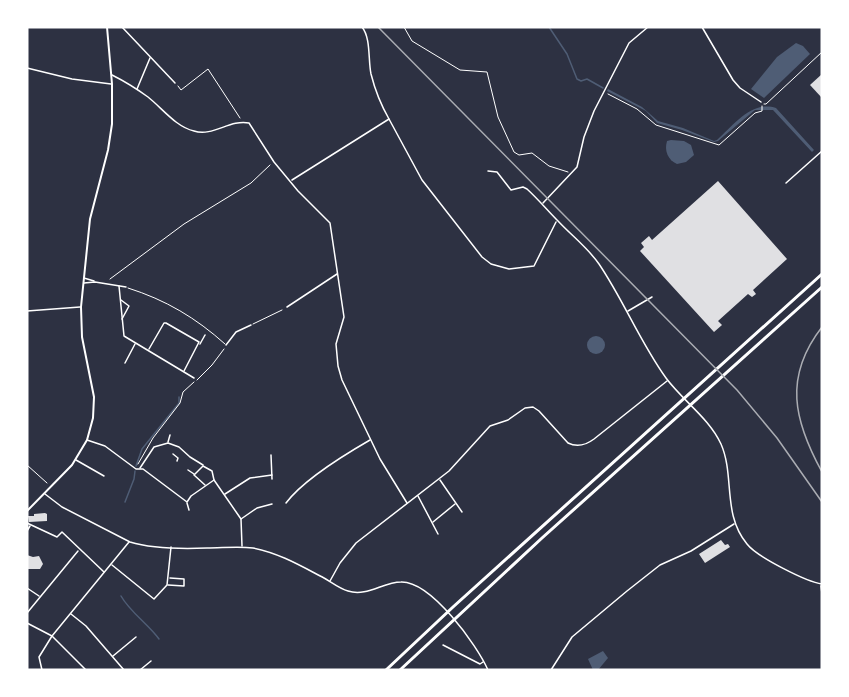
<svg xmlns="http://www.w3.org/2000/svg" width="849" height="697" font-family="Rubik,sans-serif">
<rect width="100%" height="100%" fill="#2d3142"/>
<g fill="#4f5d75">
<polygon points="796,43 803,46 810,54 764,98 751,89 777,57"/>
<path d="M608 89 642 107 658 121 683 128 714 141 717 140C734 125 752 100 776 108L814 150 812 152 773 110H755L718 141 714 142 682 130 657 123 646 111 607 91Z"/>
<path d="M671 140 684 141 691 145 694 155 686 162 677 164C668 160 664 151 667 141Z"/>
<circle cx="596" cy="345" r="9"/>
<polygon points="603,651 608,658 598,670 593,670 588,659"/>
</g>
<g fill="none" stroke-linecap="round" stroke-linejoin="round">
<g stroke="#4f5d75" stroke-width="1.5">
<polyline points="549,27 567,54 577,79 581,81 587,79 603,88"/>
<polyline points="136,466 142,449 179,403 179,397"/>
<polyline points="125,502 134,479 135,471"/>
<path d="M121 596C130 612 148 624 159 639"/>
</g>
</g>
<g fill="#e0e0e3">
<polygon points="822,74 822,98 810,85"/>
<polygon points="718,181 787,259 753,290 756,294 752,297 748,294 718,321 722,325 714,332 640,251 644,247 641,243 649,236 652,240"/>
<polygon points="45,513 47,514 47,521 29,522 28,516 34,516 34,514"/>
<polygon points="721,540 725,545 728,544 730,547 705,563 699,554"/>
<polygon points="27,555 33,557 39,556 43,564 40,569 27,569"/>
</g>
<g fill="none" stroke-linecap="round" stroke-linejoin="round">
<g stroke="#fff" stroke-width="1">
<polyline points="404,27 412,41 460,70 487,72 498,117 514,152 519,155 532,153 549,166 568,172"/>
<polyline points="178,86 181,90 208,69 240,118"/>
<polyline points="608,94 637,109 656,125 719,145 755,113 762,111 762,106"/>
<polyline points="764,104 766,104 822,52"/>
<polyline points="110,279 184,224 251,183 270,165"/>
<polyline points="253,324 282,310"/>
<polyline points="197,380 212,365 224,349"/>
<polyline points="138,464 153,438 180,403 183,392 194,382"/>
<polyline points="27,465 47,483"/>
</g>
<path stroke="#fff" stroke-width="1" d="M128 288C166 300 196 318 225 344"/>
<g stroke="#fff" stroke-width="1.5">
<polyline points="122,27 175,83"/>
<polyline points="702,27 733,80 740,88 761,102"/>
<polyline points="27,68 72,79 111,84"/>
<path d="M112 75C124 81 137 89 148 97 162 108 176 127 194 131 213 137 230 119 249 123L274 162 298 191 330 223 344 317 336 344 338 366 342 380 380 459 407 503"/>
<polyline points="137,89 150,58"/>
<polyline points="389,119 422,180 482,257 491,264 509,269 534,266 556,222"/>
<path d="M488 171 497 172 511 190 523 187 527 189C538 199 548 211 558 221 572 236 588 248 599 264 624 301 640 342 666 378 683 401 709 418 721 444 735 476 722 514 747 544 757 557 807 582 822 584"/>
<path d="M292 180 389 119C381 105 375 90 371 74 368 60 371 38 362 27"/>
<polyline points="786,183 822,151"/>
<polyline points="543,203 577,167 584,137 594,111 629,43 648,27"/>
<polyline points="84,278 94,281"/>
<polyline points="84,283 95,282 126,287"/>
<polyline points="119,286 124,336 194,378"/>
<polyline points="121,300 129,306 122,319"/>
<polyline points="287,307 337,274"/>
<polyline points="27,311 80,307"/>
<polyline points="628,311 652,297"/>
<polyline points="200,344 205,335"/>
<polyline points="226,345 236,332 251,325"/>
<polyline points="149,349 164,323 166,323 199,342 184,371"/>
<polyline points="125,363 135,344"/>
<polyline points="87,440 105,446 136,469 143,469 187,502 191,496 214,480"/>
<polyline points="168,442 170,435"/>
<polyline points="173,454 178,458 177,461"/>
<polyline points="271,455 272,479"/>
<polyline points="76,460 104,476"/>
<polyline points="140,468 154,447 168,443 179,447 190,457 203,465"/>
<polyline points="188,470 194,474"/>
<polyline points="440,480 462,512"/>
<polyline points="205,485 194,475 203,466 212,471 214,480 241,519 242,546"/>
<polyline points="225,494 250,478 272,475"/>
<polyline points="418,496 438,534"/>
<polyline points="187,503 189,510"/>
<path d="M286 503C304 479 344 455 370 440"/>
<polyline points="241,519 257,508 272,504"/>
<polyline points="433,522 455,504"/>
<polyline points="27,523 57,537 62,532 104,572"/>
<polyline points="27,531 30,526"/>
<polyline points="112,565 154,599 167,585 171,547"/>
<path d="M330 581 340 563 356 543 449 471 490 426 508 420 525 408 533 407 539 411 568 443C578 448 586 445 594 439L667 381"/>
<polyline points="168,585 184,586 184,579 170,578"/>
<polyline points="821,586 822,594"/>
<polyline points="27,588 39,596"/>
<polyline points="27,613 78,551"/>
<polyline points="71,614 86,626 124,670"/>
<polyline points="27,623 52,636 86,670"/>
<polyline points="443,645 480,664 483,662"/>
<polyline points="113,656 136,637"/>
<polyline points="42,670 39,657 52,636 129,542"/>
<polyline points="140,670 151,661"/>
<polyline points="551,670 572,637 627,591 660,565 691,551 734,524"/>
</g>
<path stroke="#fff" stroke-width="1.5" d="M45 494 62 507 130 542C153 549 182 549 207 548 222 548 238 546 253 548 279 553 301 566 324 578 331 582 340 589 348 591 367 597 383 582 401 582 431 581 477 645 488 670"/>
<polyline stroke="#fff" stroke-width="2" points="27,511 72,465 87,440 93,418 94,397 82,337 81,307 90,219 108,150 112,124 112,84 107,27"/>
<g stroke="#fff" stroke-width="3">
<polyline points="386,670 453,607 822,274"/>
<polyline points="400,670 542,538 822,287"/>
</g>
<g stroke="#abadb3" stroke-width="1.5">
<polyline points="378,27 737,390 777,438 822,502"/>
<path d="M822 327C783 377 794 421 822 472"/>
</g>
</g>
<rect width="849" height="697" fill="none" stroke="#ffffff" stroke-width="57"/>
</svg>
